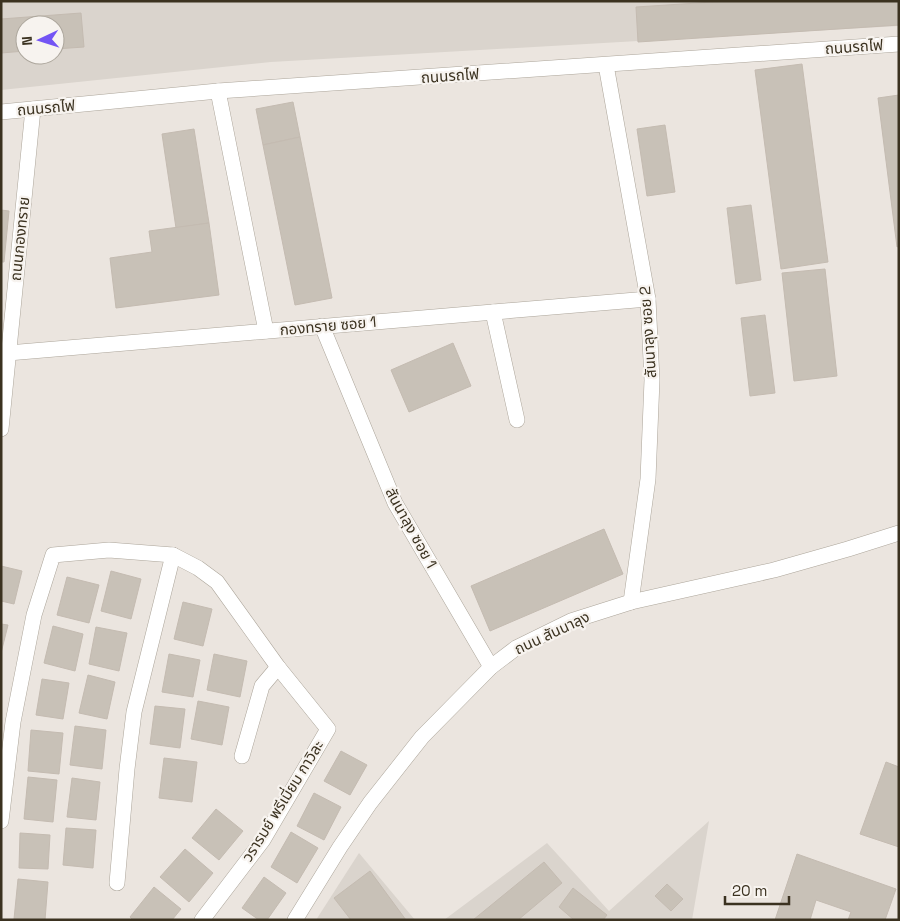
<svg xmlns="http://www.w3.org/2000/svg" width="900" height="921" font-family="'Space Grotesk','Noto Sans Thai',sans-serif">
<rect width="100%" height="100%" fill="#ebe5df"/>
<g fill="#dad4cd" fill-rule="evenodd">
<path d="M1 1H899V26L271 62 1 90ZM25 25H55V55H25Z"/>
<polygon points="709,821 692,920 444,920 547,843 609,911"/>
<polygon points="359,853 415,920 316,920"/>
</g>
<g fill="#c8c1b7" stroke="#c4bbb1">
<polygon points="728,1 899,1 899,25 638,42 636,7"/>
<polygon points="81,13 84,47 55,49 55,25 25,25 25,51 1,53 1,19"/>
<polygon points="802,64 828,262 781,269 755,70"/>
<polygon points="899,95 899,246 897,247 878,98"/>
<polygon points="293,102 300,137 263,145 256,109"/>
<polygon points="665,125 675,192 647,196 637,129"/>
<polygon points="194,129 209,223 176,228 162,134"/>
<polygon points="300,137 332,298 295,305 263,145"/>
<polygon points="751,205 761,280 736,284 727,208"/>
<polygon points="1,210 9,211 4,262 1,262"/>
<polygon points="209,223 219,295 116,308 110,258 152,252 149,231"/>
<polygon points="825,269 837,376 794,381 782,273"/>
<polygon points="765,315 775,393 750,396 741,318"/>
<polygon points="453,343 471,386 409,412 391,370"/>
<polygon points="604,529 623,574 490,631 471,586"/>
<polygon points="1,566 22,571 14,604 1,601"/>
<polygon points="111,571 141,579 131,619 101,611"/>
<polygon points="67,577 99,585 89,623 57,615"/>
<polygon points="183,602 212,609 203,646 174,639"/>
<polygon points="1,624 8,625 1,653"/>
<polygon points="53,626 83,634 75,671 44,663"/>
<polygon points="96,627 127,633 119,671 89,664"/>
<polygon points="169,654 200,660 193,697 162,692"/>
<polygon points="214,654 247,661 240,697 207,690"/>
<polygon points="88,675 115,682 107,719 79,713"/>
<polygon points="42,679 69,683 63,719 36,715"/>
<polygon points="198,701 229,707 222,745 191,739"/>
<polygon points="155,706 185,709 180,748 150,744"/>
<polygon points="75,726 106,730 102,769 70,765"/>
<polygon points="31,730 63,733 59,774 28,771"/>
<polygon points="341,751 367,765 350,795 324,781"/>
<polygon points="164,758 197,762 192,802 159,798"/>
<polygon points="886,762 899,767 899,847 860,834"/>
<polygon points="28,777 57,780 53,822 24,819"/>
<polygon points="72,778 100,782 96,820 67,817"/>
<polygon points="314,793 341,807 324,840 297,826"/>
<polygon points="216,809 243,831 219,860 192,838"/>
<polygon points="66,828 96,830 93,868 63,865"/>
<polygon points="291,832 318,848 297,883 271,867"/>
<polygon points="20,833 50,835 48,869 19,868"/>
<polygon points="185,849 213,873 189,902 160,877"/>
<polygon points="797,854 896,889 885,920 848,920 851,912 816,900 810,920 775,920"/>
<polygon points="544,862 562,883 518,920 473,920"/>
<polygon points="370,871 406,920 351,920 334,898"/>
<polygon points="264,877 286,893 267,920 259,920 242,908"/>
<polygon points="18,879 48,882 45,920 14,919"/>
<polygon points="667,884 683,899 671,911 655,896"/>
<polygon points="154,887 181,909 172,920 133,920 130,917"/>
<polygon points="573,888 607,915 603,920 574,920 559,907"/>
</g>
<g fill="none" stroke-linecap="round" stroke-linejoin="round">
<g stroke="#aca59a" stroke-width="16">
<g id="minor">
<polyline points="606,65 648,299 652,380 648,479 631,602"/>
<polyline points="218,91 266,331"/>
<polyline points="1,112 218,91 899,44"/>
<polyline points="493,312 517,420"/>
<polyline points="322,326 395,503 491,667"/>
<polyline points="8,353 648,299"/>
<polyline points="1,429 33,109"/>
<polyline points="242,756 262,686 278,667"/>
<polyline points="1,821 13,722 34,615 53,555 109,550 173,555 198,568 217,582 278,667 328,729 263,840 202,920"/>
<polyline points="117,883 127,769 134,712 173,555"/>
<polyline points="295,920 340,847 370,803 422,737 491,667 516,648 571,621 631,602 774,570 848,549 899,533"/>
</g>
</g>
<use href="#minor" stroke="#fff" stroke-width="15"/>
</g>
<g text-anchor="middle" stroke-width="4.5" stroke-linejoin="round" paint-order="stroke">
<g font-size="15" fill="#3b3220" stroke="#f7f3ef">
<text transform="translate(854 47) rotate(-4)" y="5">ถนนรถไฟ</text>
<text transform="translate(450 76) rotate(-4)" y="5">ถนนรถไฟ</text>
<text transform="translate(46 108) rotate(-5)" y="5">ถนนรถไฟ</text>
<text transform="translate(20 239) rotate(-84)" y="5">ถนนกองทราย</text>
<text transform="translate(328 326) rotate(-5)" y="5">กองทราย ซอย 1</text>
<text transform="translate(648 332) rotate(-94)" y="5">สันนาลุง ซอย 2</text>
<text transform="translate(411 528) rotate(61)" y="5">สันนาลุง ซอย 1</text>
<text transform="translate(552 633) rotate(-25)" y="5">ถนน สันนาลุง</text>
<text transform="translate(283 801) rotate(-58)" y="5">วรารมย์ พรีเมี่ยม กาวิละ</text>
</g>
</g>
<rect width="900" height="921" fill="none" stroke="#3b3220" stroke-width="5"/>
<g transform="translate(40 40) rotate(266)"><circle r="24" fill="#f7f3ef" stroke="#aca69c"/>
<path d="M0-4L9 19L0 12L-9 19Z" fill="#7354f4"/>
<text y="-8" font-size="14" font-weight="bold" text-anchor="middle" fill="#3b3220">N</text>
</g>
<path d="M725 896v8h64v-8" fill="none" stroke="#3b3220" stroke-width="2.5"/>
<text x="732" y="896" font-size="15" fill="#3b3220" stroke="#f7f3ef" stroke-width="4" paint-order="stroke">20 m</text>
</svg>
